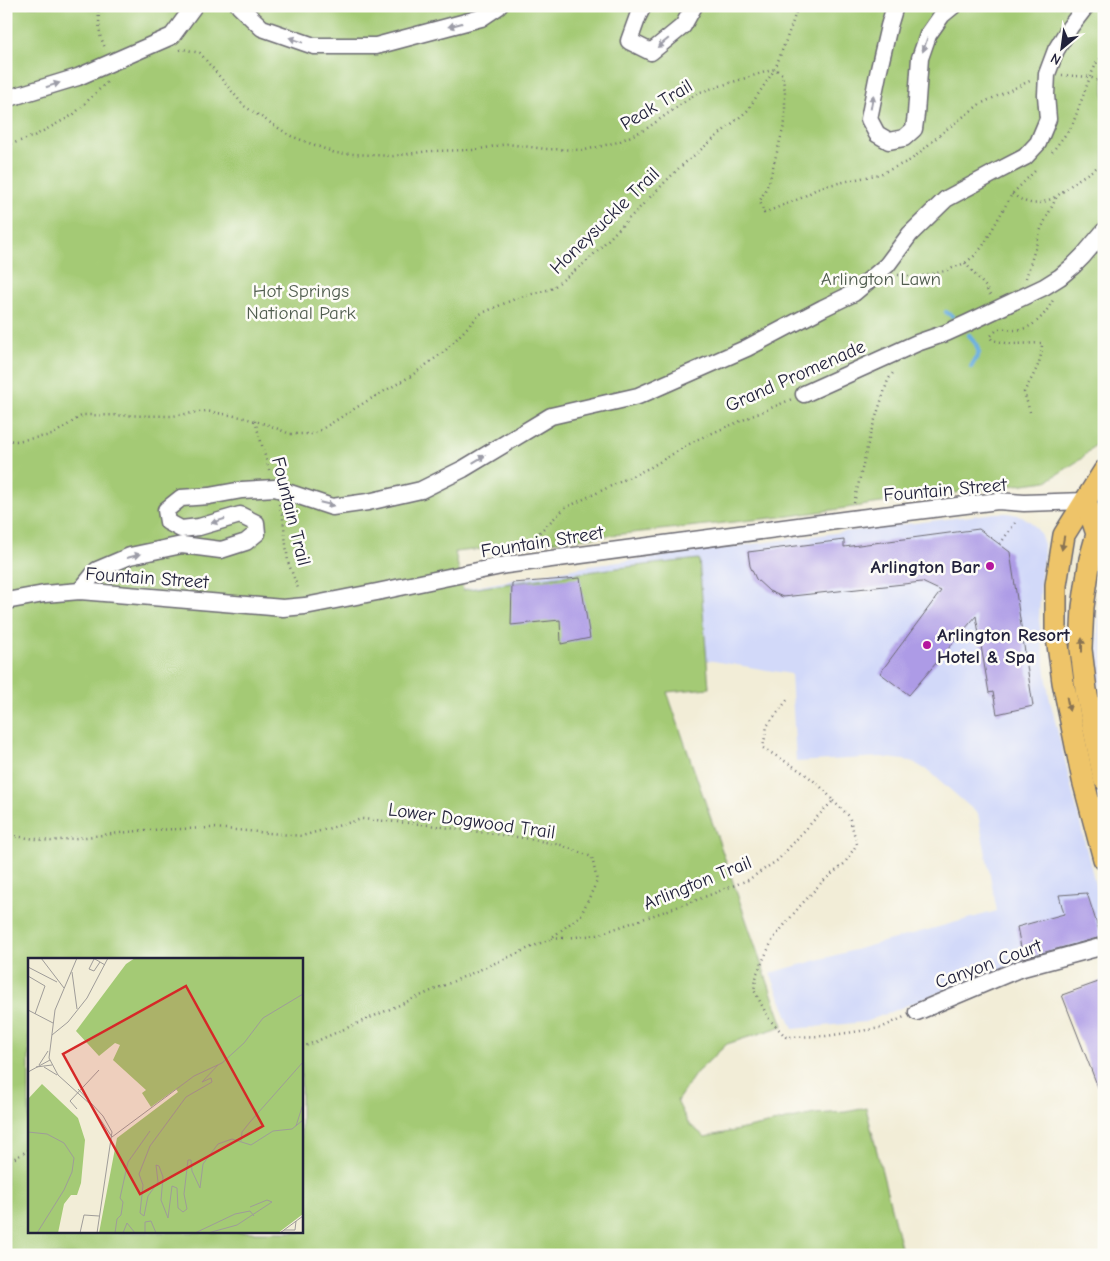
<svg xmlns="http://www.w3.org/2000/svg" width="1110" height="1261" font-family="'Comic Neue',sans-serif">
<rect width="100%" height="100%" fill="#fdfcf7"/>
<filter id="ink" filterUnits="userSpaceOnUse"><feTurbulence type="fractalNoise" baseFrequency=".02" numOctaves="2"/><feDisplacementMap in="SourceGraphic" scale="10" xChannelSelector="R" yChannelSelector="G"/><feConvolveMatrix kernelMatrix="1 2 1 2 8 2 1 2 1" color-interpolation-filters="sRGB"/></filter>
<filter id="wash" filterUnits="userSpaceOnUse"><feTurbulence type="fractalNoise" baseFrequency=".0096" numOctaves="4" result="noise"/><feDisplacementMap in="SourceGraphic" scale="20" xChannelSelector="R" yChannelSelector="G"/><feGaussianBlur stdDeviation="1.12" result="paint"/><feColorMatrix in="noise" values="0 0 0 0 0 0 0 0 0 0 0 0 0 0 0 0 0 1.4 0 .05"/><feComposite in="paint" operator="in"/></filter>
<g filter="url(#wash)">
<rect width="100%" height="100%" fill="#f2edd7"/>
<g fill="#d2d9f9">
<polygon points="995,513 1008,513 1022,516 1032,523 1040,533 1043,541 1044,553 1041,575 1039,620 1049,696 1095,884 1104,915 1104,941 984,975 865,1022 793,1029 770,973 997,911 978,814 930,772 911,761 881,757 796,762 791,674 695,658 418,597 590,566 835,533"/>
<polygon points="1104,570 1104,705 1098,678 1098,626"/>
</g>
<path fill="#a4ca75" stroke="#637658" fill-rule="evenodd" d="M6 6H1104V436L1081 459 1047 481 916 498 790 516 455 552 463 590 609 569 699 559 709 688 667 692 783 1026 727 1044 696 1073 677 1101 688 1123 705 1137 815 1114 846 1112 866 1108 903 1255H6ZM29 960H301V1232H29Z"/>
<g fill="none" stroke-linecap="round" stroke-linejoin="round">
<g stroke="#6bafe1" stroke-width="4.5">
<polyline points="946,312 952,316"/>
<polyline points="969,335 976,344 979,353 971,367"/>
</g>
</g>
<g id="blocks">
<g fill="#ad9be6">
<polygon points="979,529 1010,552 1033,706 997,714 993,692 989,693 976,616 909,695 880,673 941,591 922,582 783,597 769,591 756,579 750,566 748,552 844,540 844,547"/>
<polygon points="580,578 590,638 561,644 560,620 511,625 512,583"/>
<polygon points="1087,893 1101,937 1023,958 1017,927 1064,914 1059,895"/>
<polygon points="1104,980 1104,1100 1103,1100 1062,995"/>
</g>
</g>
</g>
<g filter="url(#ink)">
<use href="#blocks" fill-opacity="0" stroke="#6b6972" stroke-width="1"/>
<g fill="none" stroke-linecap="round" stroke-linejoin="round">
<g stroke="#6b6972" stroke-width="19">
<g id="minor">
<polyline points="239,6 262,28 314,46 376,46 481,18 499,6"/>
<polyline points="643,6 638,16 629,41 651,52 683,26 694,6"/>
<polyline points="895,6 889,26 879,69 869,119 877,134 889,141 904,138 914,129 916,114 920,58 928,35 942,15 953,6"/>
<polyline points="6,99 78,77 172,36 194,6"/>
<polyline points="804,394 917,343 946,333 968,323 1044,287 1060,277 1073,266 1083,256 1104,231"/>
<polyline points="80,591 97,570 130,556 182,545 221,550 246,542 257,533 256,523 240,515 199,527 181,529 168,522 166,510 181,498 209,496 242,490 275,488 332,507 368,502 421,490 463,469 551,416 638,396 747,348 823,308 854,293 887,265 910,234 946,199 998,171 1025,157 1038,143 1048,119 1046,95 1047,74 1056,50 1070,27 1086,6"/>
<polyline points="6,601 44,594 80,591 283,608 305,606 377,592 506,565 851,519 998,501 1024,503 1086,501"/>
<polyline points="917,1012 1019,969 1104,946"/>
</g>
</g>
<g stroke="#6b6972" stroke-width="24">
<g id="major">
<polyline points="1104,471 1064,535 1056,585 1056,630 1063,682 1083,780 1104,859"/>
<polyline points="1086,501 1097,534 1090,559 1083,607 1081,649 1086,690 1104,779"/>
</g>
</g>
<g stroke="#6b6972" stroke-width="2.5" stroke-dasharray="1 4" stroke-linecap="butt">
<polyline points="98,6 100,35 105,48"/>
<polyline points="180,50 183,49 200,53 244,106 291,136 335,153 393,156 429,151 474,150 507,144 546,149 585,150 618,142 646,129 697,93 775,69 782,74 785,91 785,122 769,182 760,201 764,213 801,198 820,187 880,174 911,160 943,132 980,104 1032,80"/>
<polyline points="1062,75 1090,77 1104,84"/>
<polyline points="6,146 34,136 73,115 107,82"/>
<polyline points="1052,152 1072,126 1090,77 1097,62 1104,55"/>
<path d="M1012 194C1030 206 1037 206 1055 197"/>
<polyline points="965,263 985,286 990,295"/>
<polyline points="898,275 918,277 945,271 965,263 974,256 983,246 1012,194 1037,169"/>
<polyline points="1026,278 1041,229 1057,196 1079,179 1104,163"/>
<path d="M1030 412 1024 392C1033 375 1042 364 1042 343L1011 344 992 340 990 337C992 335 996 330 999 329 1004 328 1011 330 1015 330 1034 329 1045 315 1053 300"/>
<polyline points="255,421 270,473"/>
<polyline points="6,440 16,441 52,435 83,415 172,416 206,411 241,417 269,425 290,434 314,434 367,401 411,376 445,351 480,314 517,298 551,289 586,262 679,168 747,111 775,69 791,27 798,6"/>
<polyline points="854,503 870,435 888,380 895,370"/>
<polyline points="279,504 283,518 288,562 299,591"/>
<polyline points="1000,544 1015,523"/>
<polyline points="525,546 565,508 651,467 696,440 792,399"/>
<polyline points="833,801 849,816 857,844 844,864 822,882 800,906 773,939 757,973 754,990 769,1019 786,1037 826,1036 881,1028 904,1017"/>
<polyline points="6,835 51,841 146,830 214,828 302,836 362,819 421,824 524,838 561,845 592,857 597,881 581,915 550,939 301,1048"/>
<path d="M552 939 597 935 694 901 748 880 778 860 813 821 833 801C816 777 787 763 763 748L767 726 788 699"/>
<polyline points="6,1163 29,1150"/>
</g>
<use href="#minor" stroke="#fff" stroke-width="16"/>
<use href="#major" stroke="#eec469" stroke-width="21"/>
</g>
<defs><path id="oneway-solid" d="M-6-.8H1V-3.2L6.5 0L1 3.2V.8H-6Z" transform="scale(1.25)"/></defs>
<g fill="#9c9ca7">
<use href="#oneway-solid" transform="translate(455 25) rotate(165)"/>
<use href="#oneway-solid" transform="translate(296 40) rotate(-161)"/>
<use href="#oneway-solid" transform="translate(663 43) rotate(141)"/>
<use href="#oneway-solid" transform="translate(925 45) rotate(109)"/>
<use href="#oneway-solid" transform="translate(53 85) rotate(-17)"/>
<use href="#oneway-solid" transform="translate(872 102) rotate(-80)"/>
<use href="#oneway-solid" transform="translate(479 459) rotate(-31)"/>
<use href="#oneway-solid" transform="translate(327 504) rotate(14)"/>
<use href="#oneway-solid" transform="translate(218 521) rotate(163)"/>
<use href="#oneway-solid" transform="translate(134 556) rotate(-15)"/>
</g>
<g fill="#887352">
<use href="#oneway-solid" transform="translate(1063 543) rotate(100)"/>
<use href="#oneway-solid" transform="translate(1082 645) rotate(-90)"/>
<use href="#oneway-solid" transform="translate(1068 704) rotate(79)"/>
</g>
</g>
<g fill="#b5179e" stroke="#fdfcf7" stroke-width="2">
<circle cx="990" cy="566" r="5"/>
<circle cx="927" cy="645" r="5"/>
</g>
<g text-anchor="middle" stroke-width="5" stroke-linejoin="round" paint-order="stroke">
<g font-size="19" fill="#22223b" stroke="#fdfcf7">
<text transform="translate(656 104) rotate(-31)" y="7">Peak Trail</text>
<text transform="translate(604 220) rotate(-44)" y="7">Honeysuckle Trail</text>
<text transform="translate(795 375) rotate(-24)" y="7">Grand Promenade</text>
<text transform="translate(945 489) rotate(-5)" y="7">Fountain Street</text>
<text transform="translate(292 511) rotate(76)" y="7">Fountain Trail</text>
<text transform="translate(542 541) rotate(-9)" y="7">Fountain Street</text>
<text transform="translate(147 577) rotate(4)" y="7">Fountain Street</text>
<text transform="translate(472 820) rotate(8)" y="7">Lower Dogwood Trail</text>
<text transform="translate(697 882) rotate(-22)" y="7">Arlington Trail</text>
<text transform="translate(988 963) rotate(-20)" y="7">Canyon Court</text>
</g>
<g font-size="19" fill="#505d4f" stroke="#fdfcf7">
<text x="881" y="285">Arlington Lawn</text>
<text x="301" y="297">Hot Springs<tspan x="301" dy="22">National Park</tspan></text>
</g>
<g font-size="19" font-weight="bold" fill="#22223b" stroke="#fdfcf7" text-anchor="end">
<text x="980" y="573">Arlington Bar</text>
<text x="937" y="641" text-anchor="start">Arlington Resort<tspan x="937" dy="22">Hotel &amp; Spa</tspan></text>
</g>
</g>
<g transform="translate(28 958)">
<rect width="275" height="275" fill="#f2edd7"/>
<path d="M107 0H275V256L250 275H71L89 180 150 134 148 131 123 149 114 135 118 132 85 102 92 87 87 85 71 98 48 73 98 6ZM14 126 50 160 57 182 53 225 49 237H43L36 246 30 275H0V141Z" fill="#a4ca75"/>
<path fill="none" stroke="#9f9c99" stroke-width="1" d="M13 0 36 30M49 0 27 52 21 100 30 117 62 146 84 179M72 4 66 13 61 11 66 1H67L77 7M0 9 29 24M44 14 49 51M0 18 17 28 7 56M0 52 25 65M24 77 40 64 59 40 80 0M11 107 20 93M8 109 24 107M16 109 29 117M0 114 22 102M50 131 75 158 84 174 69 275M49 151 42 143 71 112M268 168 275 146M0 174 19 176 36 185 46 200 44 214 36 232 9 275M84 179 166 118 194 105 216 85 235 60 275 36M213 183 214 174 222 164 275 104M116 258 120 238 130 224 128 207 131 208 135 219 133 242 140 260 144 228 149 230 150 250 155 254 159 251 156 236 160 202H163L164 213 172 230 175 206 190 186 204 181 223 187 245 173 264 171 275 162M116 258 112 255 115 227 111 216 122 188 158 139 184 124 183 120 174 124 190 107M256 272H267L268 263M52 275 56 257 71 258M87 275 89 261 93 257 95 244 92 240 100 204 122 173M95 275 99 265 107 275M117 275V264L123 263 128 275M167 275 207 256 222 253 226 258M180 275 209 267 244 244 239 242 222 249M252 275 275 258"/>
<path fill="#d62828" fill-opacity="0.15" stroke="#d62828" stroke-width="2.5" d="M158 28 235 168 112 236 35 96Z"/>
<rect width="275" height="275" fill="none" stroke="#22223b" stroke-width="2.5"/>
</g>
<rect width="1110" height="1261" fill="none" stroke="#fdfcf7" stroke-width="25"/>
<g transform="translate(1062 48) rotate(209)" stroke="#fdfcf7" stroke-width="4" paint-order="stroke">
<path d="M0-4L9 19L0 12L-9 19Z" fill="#22223b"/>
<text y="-8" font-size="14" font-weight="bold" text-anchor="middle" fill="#22223b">N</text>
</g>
</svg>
